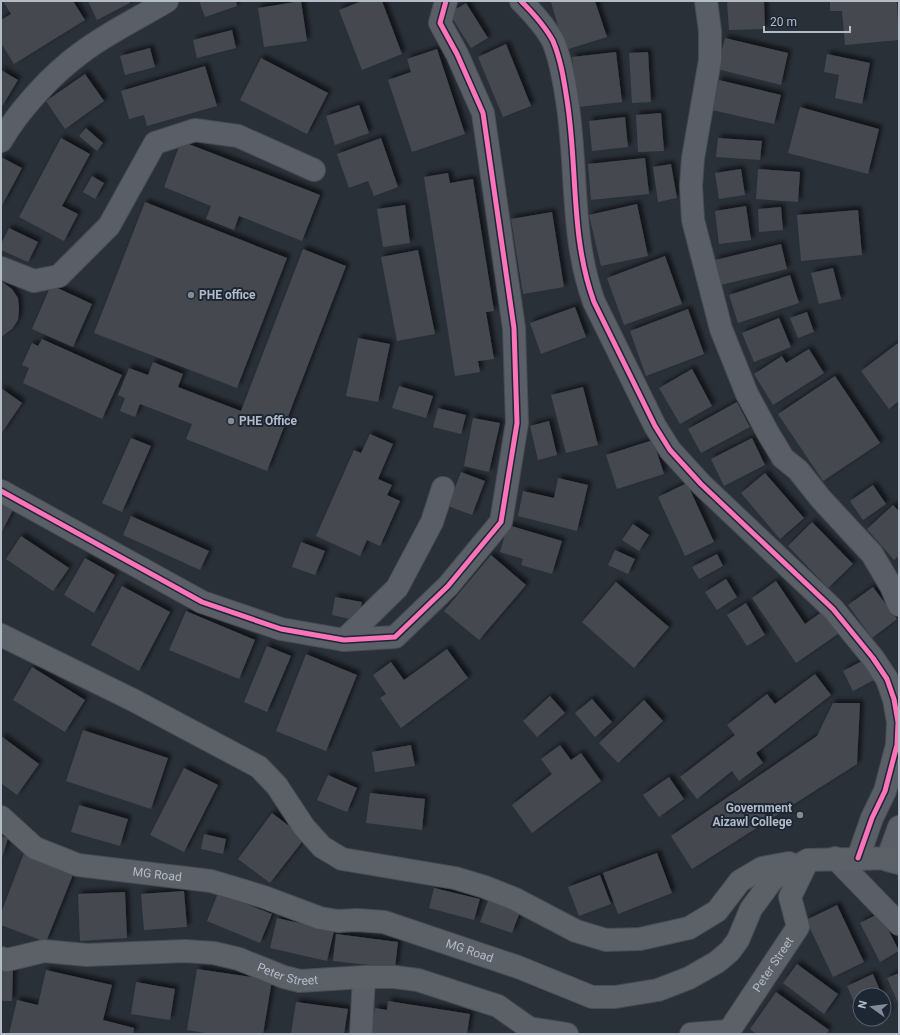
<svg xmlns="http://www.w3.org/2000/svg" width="900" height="1035" font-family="Roboto,sans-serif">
<defs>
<filter id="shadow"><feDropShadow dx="3.5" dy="-3.5" stdDeviation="2" flood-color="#0009"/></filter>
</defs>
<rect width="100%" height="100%" fill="#2a3038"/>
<g fill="#444950" filter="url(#shadow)">
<polygon points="3,1 73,1 85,20 14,64 1,43 1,20 11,14"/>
<polygon points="88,1 129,1 130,3 97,20"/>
<polygon points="199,1 236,1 237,6 205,17"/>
<polygon points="301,1 307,41 264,47 258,8"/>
<polygon points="362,1 382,1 402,54 362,70 339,10"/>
<polygon points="555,1 595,1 607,37 565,50 551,2"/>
<polygon points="727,1 764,1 765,29 729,30"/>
<polygon points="830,1 897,1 899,40 845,45 842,11 830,11"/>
<polygon points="466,3 488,38 471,48 449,13"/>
<polygon points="232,30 236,48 197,58 193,40"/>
<polygon points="725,38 788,53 781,85 717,69"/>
<polygon points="506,44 531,106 503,117 478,57"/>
<polygon points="150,48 155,67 125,75 120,56"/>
<polygon points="437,49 465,134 412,152 388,80 411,72 407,59"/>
<polygon points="616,52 622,102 578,107 572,57"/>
<polygon points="648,52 651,102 632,103 629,53"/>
<polygon points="827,54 870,63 862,104 835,98 839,75 824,72"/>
<polygon points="261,58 328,93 307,134 240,100"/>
<polygon points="205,66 217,106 147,126 144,115 129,119 121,91"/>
<polygon points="1,70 18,80 1,108"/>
<polygon points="85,74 104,101 65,129 46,101"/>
<polygon points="719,80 781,95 774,124 712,110"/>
<polygon points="359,105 369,133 335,145 326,116"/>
<polygon points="800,107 879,129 868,174 788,153"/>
<polygon points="661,113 664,151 638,152 636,115"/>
<polygon points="625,117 628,147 592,151 589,121"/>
<polygon points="86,128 103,143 97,151 79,136"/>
<polygon points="61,138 90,154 62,206 78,214 64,241 19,217"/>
<polygon points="381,138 398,187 374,196 368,181 349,188 337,154"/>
<polygon points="718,138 762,141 760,160 716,157"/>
<polygon points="181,141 320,195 302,241 239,216 234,230 206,219 211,206 164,187"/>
<polygon points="1,157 22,168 1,207"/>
<polygon points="645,158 649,194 591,200 588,164"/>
<polygon points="671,164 677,198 658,202 653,167"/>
<polygon points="741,169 745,195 719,199 715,173"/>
<polygon points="758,169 800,172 798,202 756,199"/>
<polygon points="448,173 450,183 473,179 494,311 486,312 494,359 478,361 480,372 455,376 424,177"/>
<polygon points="92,176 104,183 95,199 83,192"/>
<polygon points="145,202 287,258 237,388 94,333"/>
<polygon points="637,204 648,256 601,266 589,215"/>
<polygon points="405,205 410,243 383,247 377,209"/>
<polygon points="746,206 751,240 719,244 715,211"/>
<polygon points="781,207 783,230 759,232 758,209"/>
<polygon points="858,210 862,255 801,261 797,215"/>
<polygon points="552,212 564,287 523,294 511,219"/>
<polygon points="9,228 38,242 28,262 1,250 1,244"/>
<polygon points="781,244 787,269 721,285 715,260"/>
<polygon points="303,249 346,266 267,471 186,439 192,424 140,404 135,417 120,411 125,398 118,395 129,368 148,375 153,362 183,374 178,387 241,411"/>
<polygon points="418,250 435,334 397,341 381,257"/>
<polygon points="665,256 682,304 624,325 607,278"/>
<polygon points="833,268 841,299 819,304 811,273"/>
<polygon points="790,275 799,303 738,323 729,295"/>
<polygon points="1,281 12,289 18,298 19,309 18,320 12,329 1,337"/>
<polygon points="51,285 92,304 73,347 32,329"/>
<polygon points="575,307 586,337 541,354 530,323"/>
<polygon points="688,309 704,354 646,376 630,331"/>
<polygon points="807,312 814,332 798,338 790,318"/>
<polygon points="779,318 791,347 754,362 742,333"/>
<polygon points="358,338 390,344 378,402 346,396"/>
<polygon points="42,339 122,375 102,419 23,383 29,368 22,365 32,343 38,346"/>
<polygon points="898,343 899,401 889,409 861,371"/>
<polygon points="809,349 824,373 773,405 754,374 782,356 786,363"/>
<polygon points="692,369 712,406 680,424 659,388"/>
<polygon points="835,376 880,443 823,481 778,414"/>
<polygon points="399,386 433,396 426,418 392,408"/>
<polygon points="583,387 598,445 566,453 551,395"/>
<polygon points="1,388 22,403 1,434"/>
<polygon points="737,402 750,427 701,453 688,429"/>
<polygon points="438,408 466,415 461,434 433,427"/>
<polygon points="473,418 500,423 489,472 464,466"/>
<polygon points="549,421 557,455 538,460 530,426"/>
<polygon points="370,434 393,444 378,479 392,485 387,495 400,501 380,546 367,540 360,556 316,536 354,450 361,453"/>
<polygon points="131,438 151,446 122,512 102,503"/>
<polygon points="752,438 765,465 724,486 711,459"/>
<polygon points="653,440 664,474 617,489 606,455"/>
<polygon points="461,472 485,481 472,515 448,506"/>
<polygon points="765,473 804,518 780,539 741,493"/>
<polygon points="558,478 588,485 577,531 518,516 523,491 554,498"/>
<polygon points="687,483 714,542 685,556 658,497"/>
<polygon points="873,485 886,504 863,520 850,501"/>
<polygon points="1,504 13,510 1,533"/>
<polygon points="893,505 899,511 899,556 894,560 867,529"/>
<polygon points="131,516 209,551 200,570 123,535"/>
<polygon points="812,522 853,564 828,588 788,546"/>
<polygon points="633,524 649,535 639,551 622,540"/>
<polygon points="508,525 562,541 552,574 521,565 523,559 500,552"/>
<polygon points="21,536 69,568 53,591 6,559"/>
<polygon points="301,542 325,551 315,575 292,567"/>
<polygon points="615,550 635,559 628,574 608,565"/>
<polygon points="717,554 723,566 699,579 692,567"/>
<polygon points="491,555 526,585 479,640 444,611"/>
<polygon points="85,558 115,575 94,613 64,595"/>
<polygon points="726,579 737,597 717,610 705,592"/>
<polygon points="776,581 805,624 823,611 838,634 796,663 752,598"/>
<polygon points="616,582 669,627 634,668 582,622"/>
<polygon points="122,586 170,612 139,671 91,645"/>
<polygon points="873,587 897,619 872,638 848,605"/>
<polygon points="335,597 362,602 358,621 332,615"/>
<polygon points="746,603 765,635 747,646 727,615"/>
<polygon points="186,611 255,640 239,679 169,650"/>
<polygon points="267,646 291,656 267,712 244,702"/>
<polygon points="447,649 468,678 401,728 380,698 386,694 373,675 391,662 404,680"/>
<polygon points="306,654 357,675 326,751 276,731"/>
<polygon points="864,660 874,680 853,691 843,671"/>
<polygon points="32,667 85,700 65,732 13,700"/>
<polygon points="815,674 831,695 756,753 763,763 739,781 732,771 697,799 680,777 735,735 727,725 767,694 775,704"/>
<polygon points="550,696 565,713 537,737 523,721"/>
<polygon points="592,699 612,722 595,737 575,713"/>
<polygon points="644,700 663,721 618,763 599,743"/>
<polygon points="833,703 860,703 857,764 692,869 671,836 817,736"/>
<polygon points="83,730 168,758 151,809 66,781"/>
<polygon points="1,736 39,764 17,795 1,783"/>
<polygon points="411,745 415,766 375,772 372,752"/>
<polygon points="560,745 571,760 581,753 601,781 532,833 512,805 552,774 541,759"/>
<polygon points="184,768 218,785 184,852 150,835"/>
<polygon points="328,775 357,788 347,812 317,800"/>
<polygon points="669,777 684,799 659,817 643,795"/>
<polygon points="370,793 425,799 422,830 366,823"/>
<polygon points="79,805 128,819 120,846 71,832"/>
<polygon points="272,813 305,838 270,883 238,859"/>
<polygon points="204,834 226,839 223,854 201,849"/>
<polygon points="1,836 8,838 1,861"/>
<polygon points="24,853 74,872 46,942 1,925 1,913"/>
<polygon points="657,853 672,893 618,914 603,873"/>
<polygon points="600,875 611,904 579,916 568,887"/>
<polygon points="434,888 480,899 474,920 429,908"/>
<polygon points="184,891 187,927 144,930 141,894"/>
<polygon points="125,892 127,938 80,941 78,894"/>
<polygon points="218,893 272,914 260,943 207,921"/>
<polygon points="489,898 521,909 512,933 480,922"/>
<polygon points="837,905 864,962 833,977 806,920"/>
<polygon points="880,913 899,951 880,962 860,923"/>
<polygon points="277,918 334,931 327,961 270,948"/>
<polygon points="336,934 398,942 395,968 333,961"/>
<polygon points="797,964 838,994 824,1014 783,983"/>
<polygon points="1,967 13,967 12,1001 1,1001"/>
<polygon points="197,969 272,980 263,1034 211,1034 187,1030"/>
<polygon points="46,970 112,985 103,1020 134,1028 133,1034 9,1034 17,1000 38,1005"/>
<polygon points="899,973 899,1005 887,978"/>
<polygon points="873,974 882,995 860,995 860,1016 847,986"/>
<polygon points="136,982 175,989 170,1020 131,1014"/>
<polygon points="776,992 829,1030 826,1034 756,1034 750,1029"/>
<polygon points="884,999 890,1012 884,1015"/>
<polygon points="388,1001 470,1014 467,1034 371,1034 375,1008 387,1010"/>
<polygon points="296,1002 348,1009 344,1034 291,1034"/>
</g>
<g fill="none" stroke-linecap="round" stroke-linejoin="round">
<g stroke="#484c53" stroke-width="24">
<g id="minor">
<path d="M521 1C533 13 545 26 553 41 561 60 564 81 567 100 578 169 570 236 594 302L655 426 670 450 701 484 833 609 873 658 887 679 894 699 898 722 897 745 885 791 872 818 858 858"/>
<polyline points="706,1 710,31 710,60 693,158 691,186 693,220 721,329 747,394 768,433 783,458 798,470 821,499 872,554 891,586 899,605"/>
<path d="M1 141C19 110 52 74 81 53 107 33 139 18 167 1"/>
<polyline points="1,268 34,281 59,276 109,226 155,143 195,130 238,136 314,170"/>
<polyline points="1,491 202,602 281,629 344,640 395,637 448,586 501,522 517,423 514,328 483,113 457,54 440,23 446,1"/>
<polyline points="344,640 397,588 432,522 443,488"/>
<polyline points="899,827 887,860 899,863"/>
<polyline points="835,858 899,924"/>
<polyline points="361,1034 364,977"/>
</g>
</g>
<g stroke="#484c55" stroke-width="24">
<g id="major">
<polyline points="1,635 133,700 259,767 277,786 304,827 322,847 342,859 455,878 485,887 515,899 576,931 606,940 640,939 689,928 717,911 740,881 762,868 789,863"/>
<path id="s1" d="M1 817 35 848 78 865 211 881 264 897 320 918 338 921 357 920 384 922 518 967 592 997H615L658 990 689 978 717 962 730 951 738 940 751 909 773 879 808 860 899 858"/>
<path id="s2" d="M1 958 7 960 44 951 87 955 185 951 214 953 239 959 284 977 300 981 364 977H395L418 980 498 1006 529 1028 567 1034"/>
<path id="s3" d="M691 1034 729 1031 798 927 790 897 808 860"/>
</g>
</g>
<use href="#minor" stroke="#5a5e66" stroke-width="22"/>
<use href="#major" stroke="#5c6168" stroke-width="22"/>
<g stroke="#1d2633" stroke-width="8">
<g id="cycleway">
<path d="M521 1C533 13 545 26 553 41 561 60 564 81 567 100 578 169 570 236 594 302L655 426 670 450 701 484 833 609 873 658 887 679 894 699 898 722 897 745 885 791 872 818 858 858"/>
<polyline points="1,491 202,602 281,629 344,640 395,637 448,586 501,522 517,423 514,328 483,113 457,54 440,23 446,1"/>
</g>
</g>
<use href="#cycleway" stroke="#fb73b8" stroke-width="5"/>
</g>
<g fill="#848b96" stroke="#1d2633" stroke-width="1.5">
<circle cx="191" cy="295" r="4"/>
<circle cx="231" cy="421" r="4"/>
<circle cx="800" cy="815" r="4"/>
</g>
<g text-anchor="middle" stroke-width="4" stroke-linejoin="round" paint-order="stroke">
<g font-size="12" font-weight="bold" fill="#b4bcc9" stroke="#1d2633" text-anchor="start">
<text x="199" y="299">PHE office</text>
<text x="239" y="425">PHE Office</text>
<text x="792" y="812" text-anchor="end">Government<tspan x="792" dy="14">Aizawl College</tspan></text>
</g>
<g font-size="12" fill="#b4bcc9" stroke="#1d2633">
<text dy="4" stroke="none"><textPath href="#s1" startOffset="172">MG Road</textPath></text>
<text dy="4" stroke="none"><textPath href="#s1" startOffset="496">MG Road</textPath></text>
<text dy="4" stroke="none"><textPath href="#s3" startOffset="118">Peter Street</textPath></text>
<text dy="4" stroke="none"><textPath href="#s2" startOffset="292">Peter Street</textPath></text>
</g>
</g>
<rect width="900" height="1035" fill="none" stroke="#b4bcc9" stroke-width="4"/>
<g transform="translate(872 1007) rotate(284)"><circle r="19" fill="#1d2633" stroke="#59626f"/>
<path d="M0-3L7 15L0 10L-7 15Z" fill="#848b96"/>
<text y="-6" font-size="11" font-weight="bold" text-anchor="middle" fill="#b4bcc9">N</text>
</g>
<path d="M764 26v6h86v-6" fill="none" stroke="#b4bcc9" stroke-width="2"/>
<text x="770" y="26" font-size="12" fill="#b4bcc9" stroke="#1d2633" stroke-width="3" paint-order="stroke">20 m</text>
</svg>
